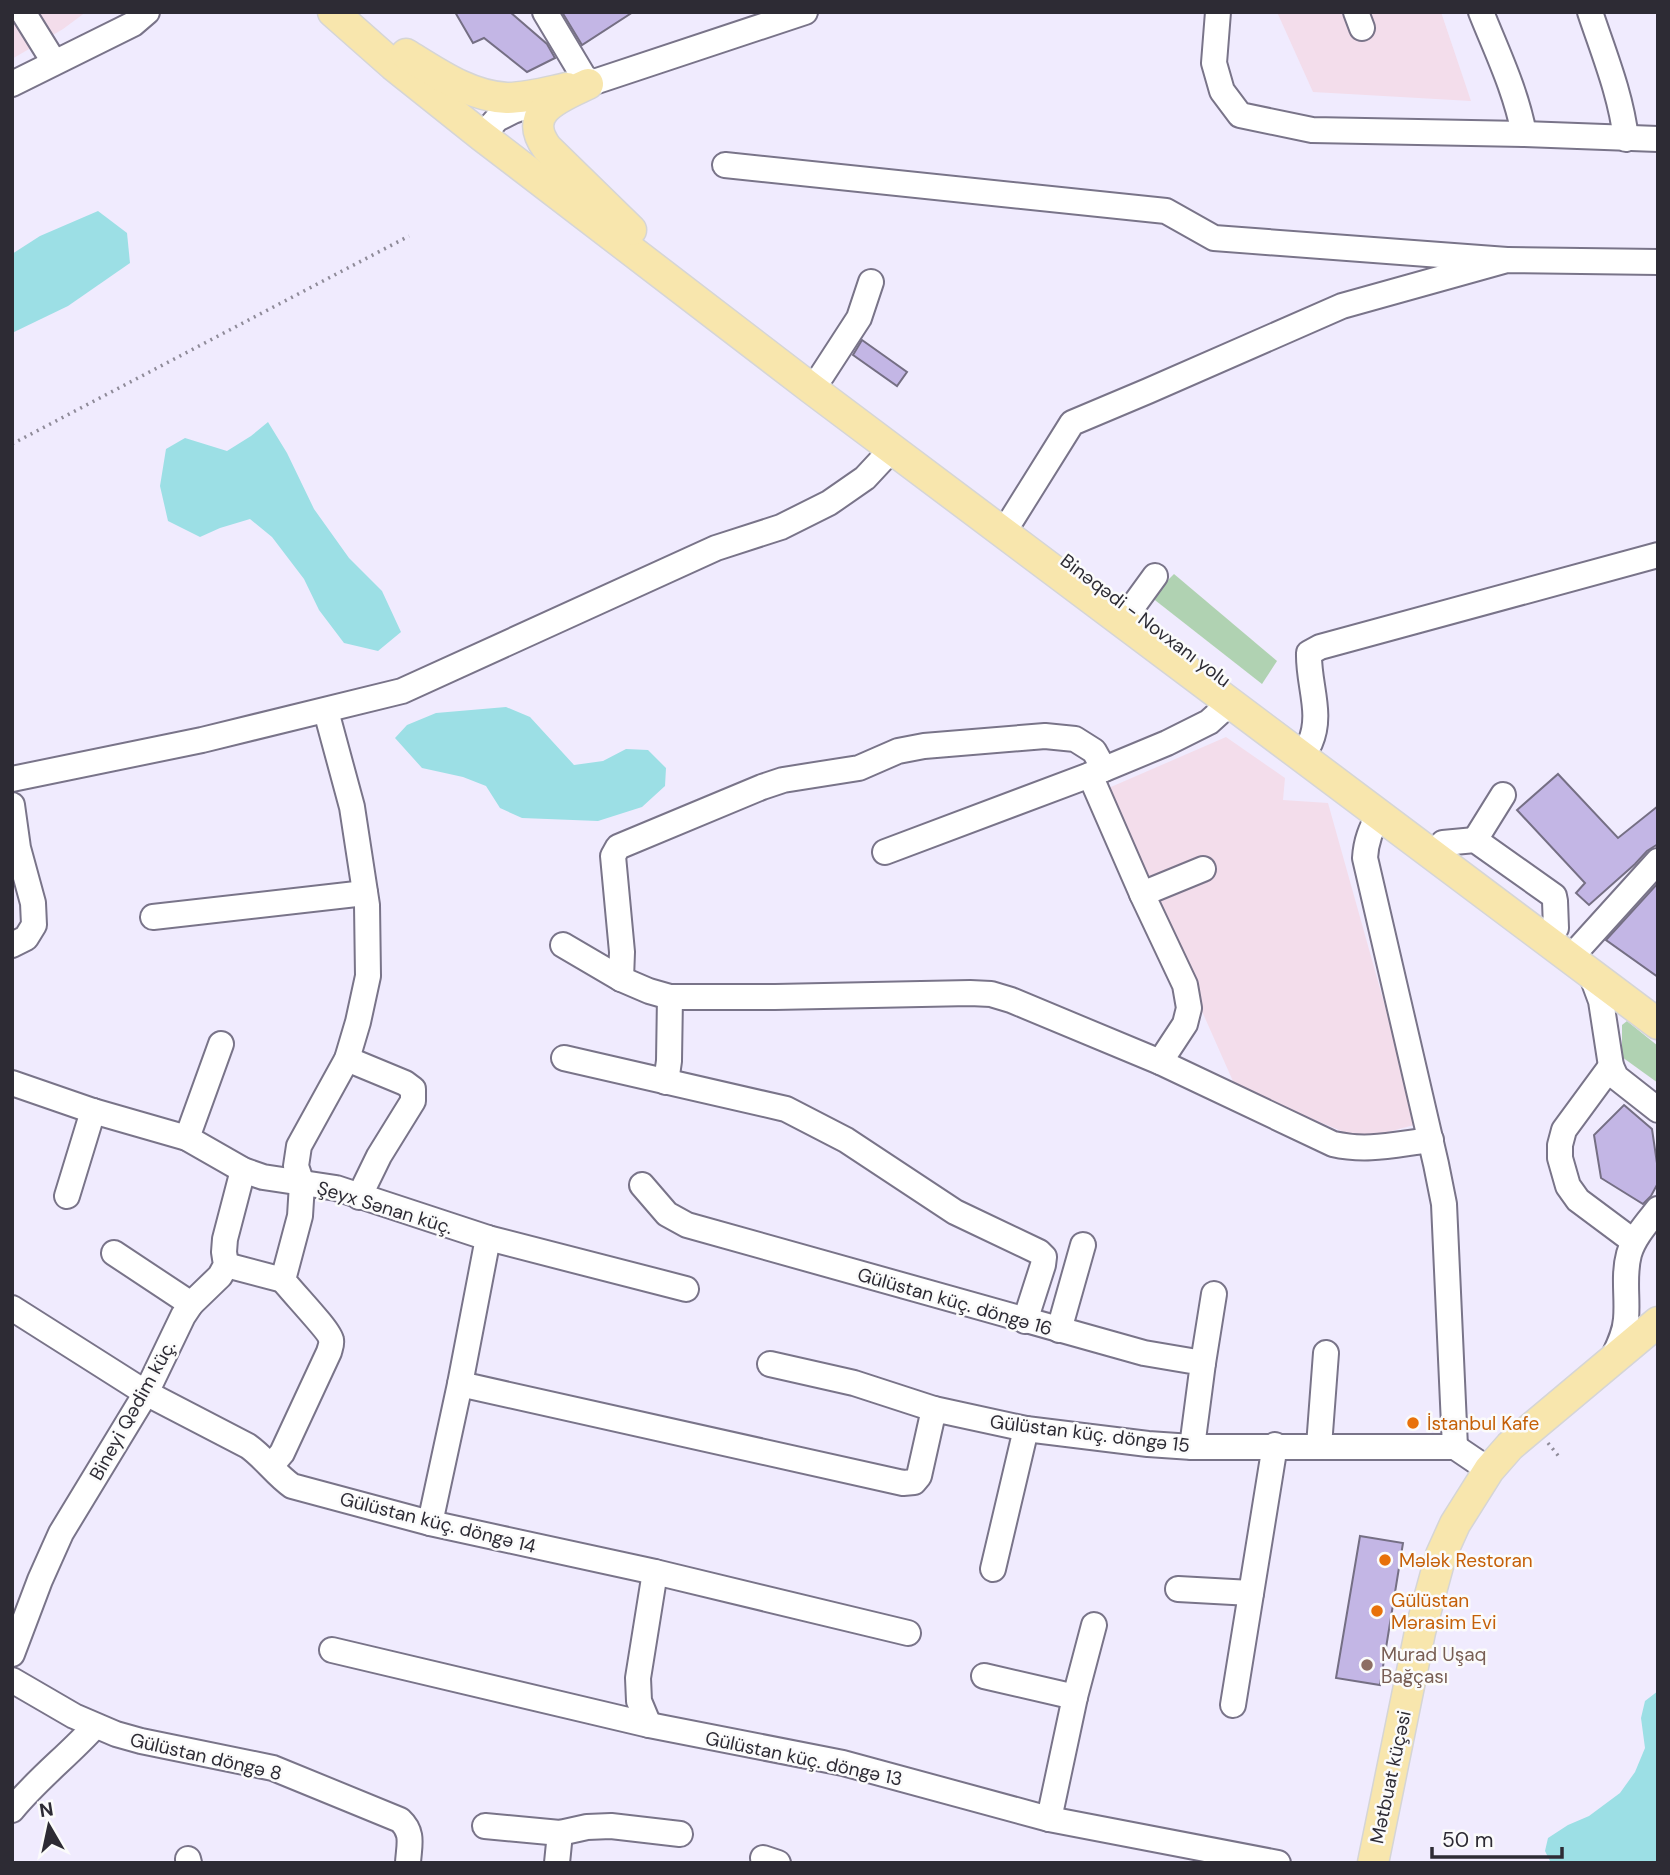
<svg xmlns="http://www.w3.org/2000/svg" width="1670" height="1875" font-family="'DM Sans',sans-serif">
<rect width="100%" height="100%" fill="#f0ebfe"/>
<g fill="#f3ddeb">
<polygon points="12,12 86,12 63,29 12,59"/>
<polygon points="1277,12 1441,12 1471,101 1313,92"/>
<polygon points="1226,737 1285,778 1283,800 1328,803 1418,1124 1361,1139 1236,1088 1104,790"/>
</g>
<g fill="#b0d2b2">
<polygon points="1174,574 1277,661 1262,684 1151,597"/>
<polygon points="1627,1021 1658,1046 1658,1083 1622,1057 1622,1025"/>
</g>
<g fill="#9cdfe5">
<polygon points="98,211 127,233 130,263 68,306 12,333 12,254 40,236"/>
<polygon points="268,422 287,453 314,509 349,558 382,591 401,632 378,651 344,643 319,610 304,579 272,537 250,519 220,528 200,537 168,521 160,486 166,449 185,438 227,451 251,436"/>
<polygon points="506,707 530,717 574,765 603,761 626,749 648,750 666,768 665,786 642,807 598,821 522,818 500,808 486,786 463,777 422,768 395,738 407,725 436,713"/>
<polygon points="1658,1691 1658,1863 1551,1863 1545,1851 1548,1838 1568,1825 1589,1816 1620,1793 1635,1772 1645,1748 1641,1718 1645,1701"/>
</g>
<g fill="#c3b6e5" stroke="#756f84" stroke-width="2">
<polygon points="455,12 510,12 547,44 555,58 527,72 484,38 473,43"/>
<polygon points="562,12 633,12 582,45"/>
<polygon points="862,340 907,372 897,386 853,355"/>
<polygon points="1558,774 1618,838 1658,806 1658,844 1647,851 1635,864 1589,905 1576,893 1585,883 1517,810"/>
<polygon points="1658,883 1658,977 1606,940"/>
<polygon points="1624,1105 1652,1129 1658,1170 1658,1183 1651,1196 1643,1204 1601,1178 1594,1135"/>
<polygon points="1360,1536 1403,1543 1380,1685 1336,1678"/>
</g>
<g fill="none" stroke-linecap="round" stroke-linejoin="round">
<g stroke="#797489" stroke-width="28">
<g id="minor">
<polyline points="23,12 54,62"/>
<polyline points="545,12 588,84"/>
<polyline points="1218,12 1214,63 1222,91 1240,115 1312,130 1524,134 1658,139"/>
<polyline points="1356,12 1362,28"/>
<path d="M1481 12C1497 52 1516 91 1524 134"/>
<path d="M1590 12C1604 54 1621 95 1626 139"/>
<polyline points="12,84 133,24 147,12"/>
<polyline points="482,136 497,119 513,111 588,84 805,12"/>
<polyline points="725,165 1166,211 1214,238 1507,260"/>
<polyline points="822,375 859,318 871,282"/>
<polyline points="1012,519 1072,423 1148,391 1342,306 1507,260 1658,262"/>
<polyline points="1131,609 1155,576"/>
<path d="M1310 743C1323 714 1308 684 1309 653L1320 647 1658 555"/>
<polyline points="1090,775 1142,894 1185,985 1189,1008 1185,1024 1160,1062"/>
<polyline points="12,779 202,740 402,691 716,548 781,527 829,503 865,478 892,449"/>
<polyline points="12,805 18,848 33,903 34,925 26,938 12,945"/>
<path d="M1379 814C1371 829 1366 841 1365 858L1436 1164 1444 1204 1455 1447"/>
<polyline points="1475,840 1503,795"/>
<polyline points="1443,843 1475,840 1554,896 1555,901 1556,928"/>
<polyline points="885,852 1090,775 1167,743 1209,722 1230,703"/>
<polyline points="1142,894 1203,869"/>
<polyline points="153,917 365,893"/>
<path d="M563 945 621 979 649 991 670 997H775L970 993 991 994 1011 1000 1160 1062 1333 1144C1368 1152 1396 1144 1431 1140"/>
<polyline points="1581,946 1658,861"/>
<polyline points="1591,974 1601,1001 1611,1066 1616,1077 1658,1110"/>
<polyline points="621,979 622,952 613,856 618,847 762,787 783,780 859,768 898,751 924,746 1045,736 1075,739 1094,751 1104,769"/>
<polyline points="564,1058 786,1109 846,1140 955,1212 1039,1252 1044,1257 1043,1265 1025,1321"/>
<polyline points="347,1059 405,1083 413,1089 413,1101 379,1156 359,1197"/>
<polyline points="1611,1066 1564,1130 1560,1145 1560,1158 1568,1186 1578,1200 1633,1241"/>
<polyline points="666,1082 669,1061 670,997"/>
<polyline points="12,1083 93,1111 187,1138 243,1170 263,1177 336,1188 488,1238 686,1289"/>
<polyline points="187,1138 221,1044"/>
<polyline points="642,1185 667,1214 687,1225 1144,1353 1203,1363 1192,1447"/>
<polyline points="67,1196 93,1111"/>
<polyline points="114,1253 191,1304"/>
<polyline points="226,1265 283,1280"/>
<path d="M12 1308 146 1393 248 1446C265 1458 275 1474 292 1486L430 1523 655 1572 908 1633"/>
<polyline points="1059,1330 1083,1245"/>
<path d="M1612 1360C1618 1347 1625 1334 1626 1319 1628 1298 1623 1276 1629 1254 1634 1237 1647 1223 1658 1209"/>
<polyline points="1203,1363 1214,1294"/>
<polyline points="770,1364 854,1383 934,1409"/>
<polyline points="460,1384 903,1483 914,1482 919,1476 934,1409 1026,1429 1148,1444 1192,1447 1455,1447 1489,1470"/>
<polyline points="1319,1446 1326,1353"/>
<path d="M271 1466 282 1453 329 1352C330 1348 332 1344 331 1340 330 1331 291 1291 283 1280L300 1216 302 1184 296 1166 299 1146 347 1059 358 1022 368 976 367 905 352 807 326 711"/>
<polyline points="430,1523 460,1384 488,1238"/>
<polyline points="993,1569 1026,1429"/>
<polyline points="1178,1589 1251,1593"/>
<polyline points="332,1650 649,1725 843,1763 1049,1819 1278,1863"/>
<polyline points="12,1654 40,1580 61,1533 146,1393 183,1316 191,1304 220,1276 226,1265 224,1252 225,1239 243,1170"/>
<polyline points="984,1676 1075,1697"/>
<path d="M12 1680 74 1716 116 1734 141 1741 273 1768 400 1820C414 1833 409 1845 408 1863"/>
<polyline points="1233,1705 1275,1445"/>
<polyline points="649,1725 639,1701 638,1678 655,1572"/>
<path d="M12 1810C37 1779 69 1755 95 1726"/>
<polyline points="1049,1819 1075,1697 1094,1625"/>
<polyline points="485,1826 560,1833 587,1827 611,1826 680,1834"/>
<polyline points="763,1858 778,1863"/>
<polyline points="188,1859 189,1863"/>
<polyline points="557,1863 560,1833"/>
</g>
</g>
<g stroke="#d5d5d6" stroke-width="33">
<g id="major">
<polyline points="333,12 393,65 482,136 812,389 1658,1024"/>
<path d="M406 54C437 73 469 96 507 98 527 98 548 92 567 88"/>
<path d="M588 84C561 97 520 111 547 148L631 230"/>
<polyline points="1373,1863 1420,1632 1441,1555 1455,1524 1489,1470 1510,1446 1658,1322"/>
</g>
</g>
<g stroke="#8f8b99" stroke-width="3.5" stroke-dasharray="2 5" stroke-linecap="butt">
<polyline points="12,444 409,236"/>
<polyline points="1548,1443 1560,1458"/>
</g>
<use href="#minor" stroke="#fff" stroke-width="24"/>
<use href="#major" stroke="#f8e6ad" stroke-width="30"/>
</g>
<g fill="#e8710a" stroke="#fbfbfb" stroke-width="2.5">
<circle cx="1413" cy="1423" r="7"/>
<circle cx="1385" cy="1560" r="7"/>
<circle cx="1377" cy="1611" r="7"/>
</g>
<circle fill="#8d6e63" stroke="#fbfbfb" stroke-width="2.5" cx="1367" cy="1665" r="7"/>
<g text-anchor="middle" stroke-width="5" stroke-linejoin="round" paint-order="stroke">
<g font-size="19" fill="#2d2b34" stroke="#fbfbfb">
<text transform="translate(1146 620) rotate(37)" y="7">Binəqədi - Novxanı yolu</text>
<text transform="translate(385 1207) rotate(17)" y="7">Şeyx Sənan küç.</text>
<text transform="translate(955 1301) rotate(16)" y="7">Gülüstan küç. döngə 16</text>
<text transform="translate(132 1410) rotate(-61)" y="7">Bineyi Qədim küç.</text>
<text transform="translate(1090 1433) rotate(7)" y="7">Gülüstan küç. döngə 15</text>
<text transform="translate(438 1522) rotate(14)" y="7">Gülüstan küç. döngə 14</text>
<text transform="translate(206 1756) rotate(13)" y="7">Gülüstan döngə 8</text>
<text transform="translate(804 1758) rotate(12)" y="7">Gülüstan küç. döngə 13</text>
<text transform="translate(1390 1777) rotate(-78)" y="7">Mətbuat küçəsi</text>
</g>
<g font-size="19" fill="#c56008" stroke="#fbfbfb" text-anchor="start">
<text x="1427" y="1430">İstanbul Kafe</text>
<text x="1399" y="1567">Mələk Restoran</text>
<text x="1391" y="1607">Gülüstan<tspan x="1391" dy="22">Mərasim Evi</tspan></text>
</g>
<g font-size="19" fill="#785e54" stroke="#fbfbfb" text-anchor="start">
<text x="1381" y="1661">Murad Uşaq<tspan x="1381" dy="22">Bağçası</tspan></text>
</g>
</g>
<rect width="1670" height="1875" fill="none" stroke="#2d2b34" stroke-width="28"/>
<g transform="translate(49 1826) rotate(351)" stroke="#fbfbfb" stroke-width="5" paint-order="stroke">
<path d="M0-5L12 26L0 18L-12 26Z" fill="#2d2b34"/>
<text y="-10" font-size="19" font-weight="bold" text-anchor="middle" fill="#2d2b34">N</text>
</g>
<path d="M1432 1847v10h130v-10" fill="none" stroke="#2d2b34" stroke-width="3.5"/>
<text x="1442" y="1847" font-size="21" fill="#2d2b34" stroke="#fbfbfb" stroke-width="5" paint-order="stroke">50 m</text>
</svg>
